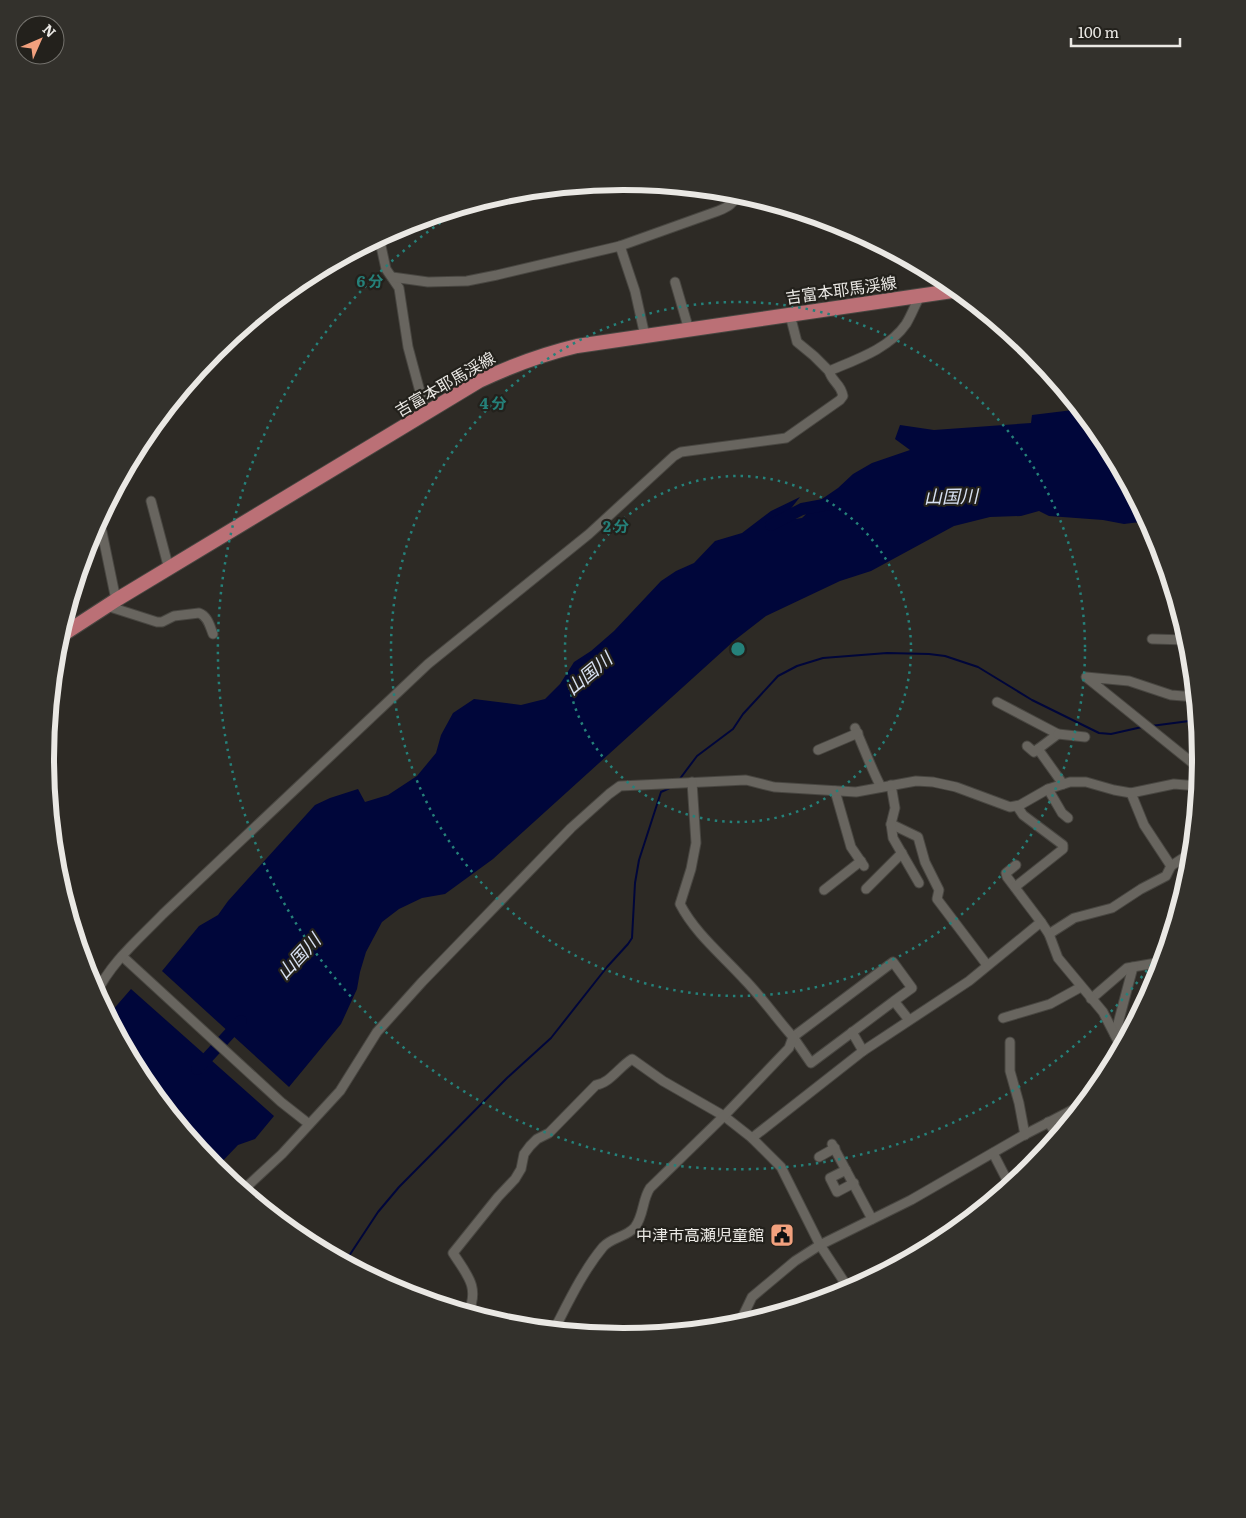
<svg xmlns="http://www.w3.org/2000/svg" width="1246" height="1518" font-family="Literata,'Noto Sans JP',serif">
<rect width="100%" height="100%" fill="#2d2a25"/>
<g fill="#00063a">
<polygon points="1073,410 1082,418 1090,422 1104,438 1148,521 1124,524 1103,520 1049,516 1039,511 1021,516 990,517 954,526 871,571 840,581 766,616 735,640 493,859 445,894 422,898 399,909 382,922 366,952 360,972 357,989 341,1024 289,1087 162,971 199,926 218,915 228,901 315,805 330,798 358,789 365,802 388,795 417,776 436,753 441,735 453,713 474,699 521,705 545,699 560,684 574,662 591,651 614,631 661,581 676,571 694,563 715,541 742,533 771,511 800,497 781,521 802,518 822,499 838,488 853,474 872,463 910,450 895,439 900,425 934,430 1031,423 1032,415"/>
<polygon points="131,989 274,1116 255,1139 238,1145 215,1169 142,1080 110,1019 111,1012"/>
</g>
<g fill="none" stroke-linecap="round" stroke-linejoin="round">
<g stroke="#00063a" stroke-width="2">
<polyline points="1151,726 1197,720"/>
<polyline points="679,780 697,756 733,729 743,714 778,676 797,666 823,658 887,653 929,654 945,656 978,667 1032,700 1099,733 1111,734 1142,727"/>
<polyline points="345,1262 378,1212 399,1187 507,1078 551,1038 607,967 628,944 632,938 635,883 639,860 661,792 672,787"/>
</g>
<g stroke="#00063a" stroke-width="12">
<polyline points="771,525 802,509 829,504"/>
<polyline points="197,1069 241,1021"/>
</g>
<g stroke="#484641" stroke-width="11">
<g id="minor">
<polyline points="379,237 386,269 399,288 408,347 426,414"/>
<polyline points="620,246 635,291 645,336"/>
<path d="M392 277 428 282 467 281 497 275 620 246 718 211C728 207 735 203 737 193"/>
<polyline points="675,282 689,330"/>
<path d="M790 315 797 342 814 356 829 371C855 360 889 349 906 324 911 316 915 305 920 296"/>
<polyline points="151,501 169,569"/>
<polyline points="98,521 102,532 116,600"/>
<path d="M107 606 157 622H162L174 616 199 613C208 616 210 627 213 634"/>
<polyline points="1152,639 1188,640"/>
<polyline points="1195,697 1171,695 1129,681 1086,677 1200,769"/>
<polyline points="997,702 1058,734 1038,749 1063,784"/>
<path d="M855 728C864 748 871 768 881 787"/>
<polyline points="1058,734 1085,737"/>
<polyline points="1027,746 1034,752 1038,749"/>
<polyline points="818,750 858,733"/>
<polyline points="891,785 895,808 891,824 918,837 925,862 939,890 937,899 987,965"/>
<polyline points="1048,789 1062,813 1068,818"/>
<polyline points="835,791 851,847 864,866"/>
<polyline points="1131,793 1144,825 1171,866 1192,852"/>
<polyline points="891,824 893,838 919,883"/>
<polyline points="1016,865 1006,873 1007,877 1041,922"/>
<polyline points="1015,887 1063,849 1063,845 1023,815 1017,806"/>
<polyline points="866,889 902,853"/>
<polyline points="824,890 861,861"/>
<polyline points="1049,934 1074,918 1112,908 1141,889 1166,876 1171,866"/>
<polyline points="122,956 281,1102 309,1124"/>
<path d="M96 994C111 962 139 939 163 914L428 664 589 534 674 456 681 452 786 438 840 400 843 396C840 382 833 384 829 371"/>
<polyline points="1091,999 1127,968 1162,962"/>
<polyline points="894,1001 811,1063 793,1037 893,962 912,988 894,1001 909,1020"/>
<polyline points="1003,1018 1050,1004 1081,987"/>
<polyline points="852,1032 863,1051"/>
<polyline points="1115,1035 1133,967"/>
<polyline points="1010,1042 1010,1071 1019,1103 1025,1135"/>
<polyline points="1048,1122 1058,1136"/>
<polyline points="752,1138 863,1051 969,981 1041,922 1049,934 1058,958 1103,1012 1121,1047"/>
<polyline points="832,1144 872,1219"/>
<polyline points="993,1153 1009,1184"/>
<polyline points="819,1157 835,1148"/>
<polyline points="846,1170 830,1178 837,1192 854,1183"/>
<polyline points="242,1191 282,1154 340,1091 377,1032 422,982 571,828 609,794 620,786 746,780 774,787 856,792 916,781 933,782 956,787 1010,807 1020,805 1048,789 1070,782 1086,782 1114,790 1131,793 1174,784 1198,786"/>
<path d="M468 1313C480 1287 467 1275 453 1253L498 1197 515 1179 521 1169 524 1154 530 1146 537 1139 549 1133 596 1085C610 1083 619 1067 632 1059L663 1081 724 1116 752 1138 781 1167 820 1245 843 1280 844 1293"/>
<polyline points="735,1326 740,1322 752,1297 795,1261 820,1245 911,1200 1022,1136 1084,1104"/>
<path d="M554 1330C568 1303 583 1271 603 1247 612 1237 627 1237 635 1227 644 1215 642 1200 650 1188L724 1116 789 1048 793 1037C776 1018 761 996 743 978 721 954 695 933 680 904L691 869 696 843 692 782"/>
</g>
</g>
<g stroke="#484641" stroke-width="16">
<path id="primary" d="M59 637 116 600 479 381C511 366 543 354 577 346L959 290"/>
</g>
<use href="#minor" stroke="#68655f" stroke-width="9"/>
<use href="#primary" stroke="#bb7076" stroke-width="14"/>
</g>
<g fill="none" stroke="#25817a" stroke-width="2.5" stroke-dasharray="2.5 5">
<circle cx="738" cy="649" r="173"/>
<circle cx="738" cy="649" r="347"/>
<path d="M1169 940A520 520 0 1 1 466 206"/>
</g>
<defs>
<g id="civic-square" transform="scale(1.25)"><rect x="-9" y="-9" width="18" height="18" rx="4" fill="#f2a17e" stroke="#23211c"/><path d="M-.6-6.5H3V-4.5H.6V-3L4-1V1h2V6H-6V1h2V-1L-.6-3ZM-1.2 2.5V6h2.4V2.5Z" fill="#111"/></g>
</defs>
<g fill-rule="evenodd">
<use href="#civic-square" x="782" y="1235"/>
</g>
<g text-anchor="middle" stroke-width="4.5" stroke-linejoin="round" paint-order="stroke">
<g font-size="16" fill="#eae8e4" stroke="#23211c">
<text transform="translate(841 290) rotate(-8)" y="6">吉富本耶馬渓線</text>
<text transform="translate(445 384) rotate(-30)" y="6">吉富本耶馬渓線</text>
</g>
<g font-size="16" fill="#eae8e4" stroke="#23211c" text-anchor="end">
<text x="764" y="1241">中津市高瀬児童館</text>
</g>
<g font-size="18" font-style="italic" fill="#d8e1f2" stroke="#23211c">
<text transform="translate(951 497) rotate(-1)" y="6">山国川</text>
<text transform="translate(589 674) rotate(-40)" y="6">山国川</text>
<text transform="translate(299 957) rotate(-47)" y="6">山国川</text>
</g>
</g>
<path d="M0 0H1246V1518H0ZM54 759a569 569 0 1 1 1138 0a569 569 0 1 1-1138 0Z" fill="#33312c" fill-rule="evenodd"/>
<path fill="none" stroke="#eae8e4" stroke-width="6" d="M54 759a569 569 0 1 1 1138 0a569 569 0 1 1-1138 0Z"/>
<circle cx="738" cy="649" r="8" fill="#25817a" stroke="#23211c" stroke-width="2.5"/>
<g font-size="15" text-anchor="middle" font-weight="bold" fill="#25817a" stroke="#23211c" stroke-width="4.5" stroke-linejoin="round" paint-order="stroke">
<text x="370" y="287">6 分</text>
<text x="493" y="409">4 分</text>
<text x="616" y="532">2 分</text>
</g>
<g transform="translate(40 40) rotate(45)"><circle r="24" fill="#23211c" stroke="#73716c"/>
<path d="M0-4L9 19L0 12L-9 19Z" fill="#f2a17e"/>
<text y="-8" font-size="14" font-weight="bold" text-anchor="middle" fill="#eae8e4">N</text>
</g>
<path d="M1071 38v8h109v-8" fill="none" stroke="#eae8e4" stroke-width="2.5"/>
<text x="1078" y="38" font-size="15" fill="#eae8e4" stroke="#23211c" stroke-width="4" paint-order="stroke">100 m</text>
</svg>
